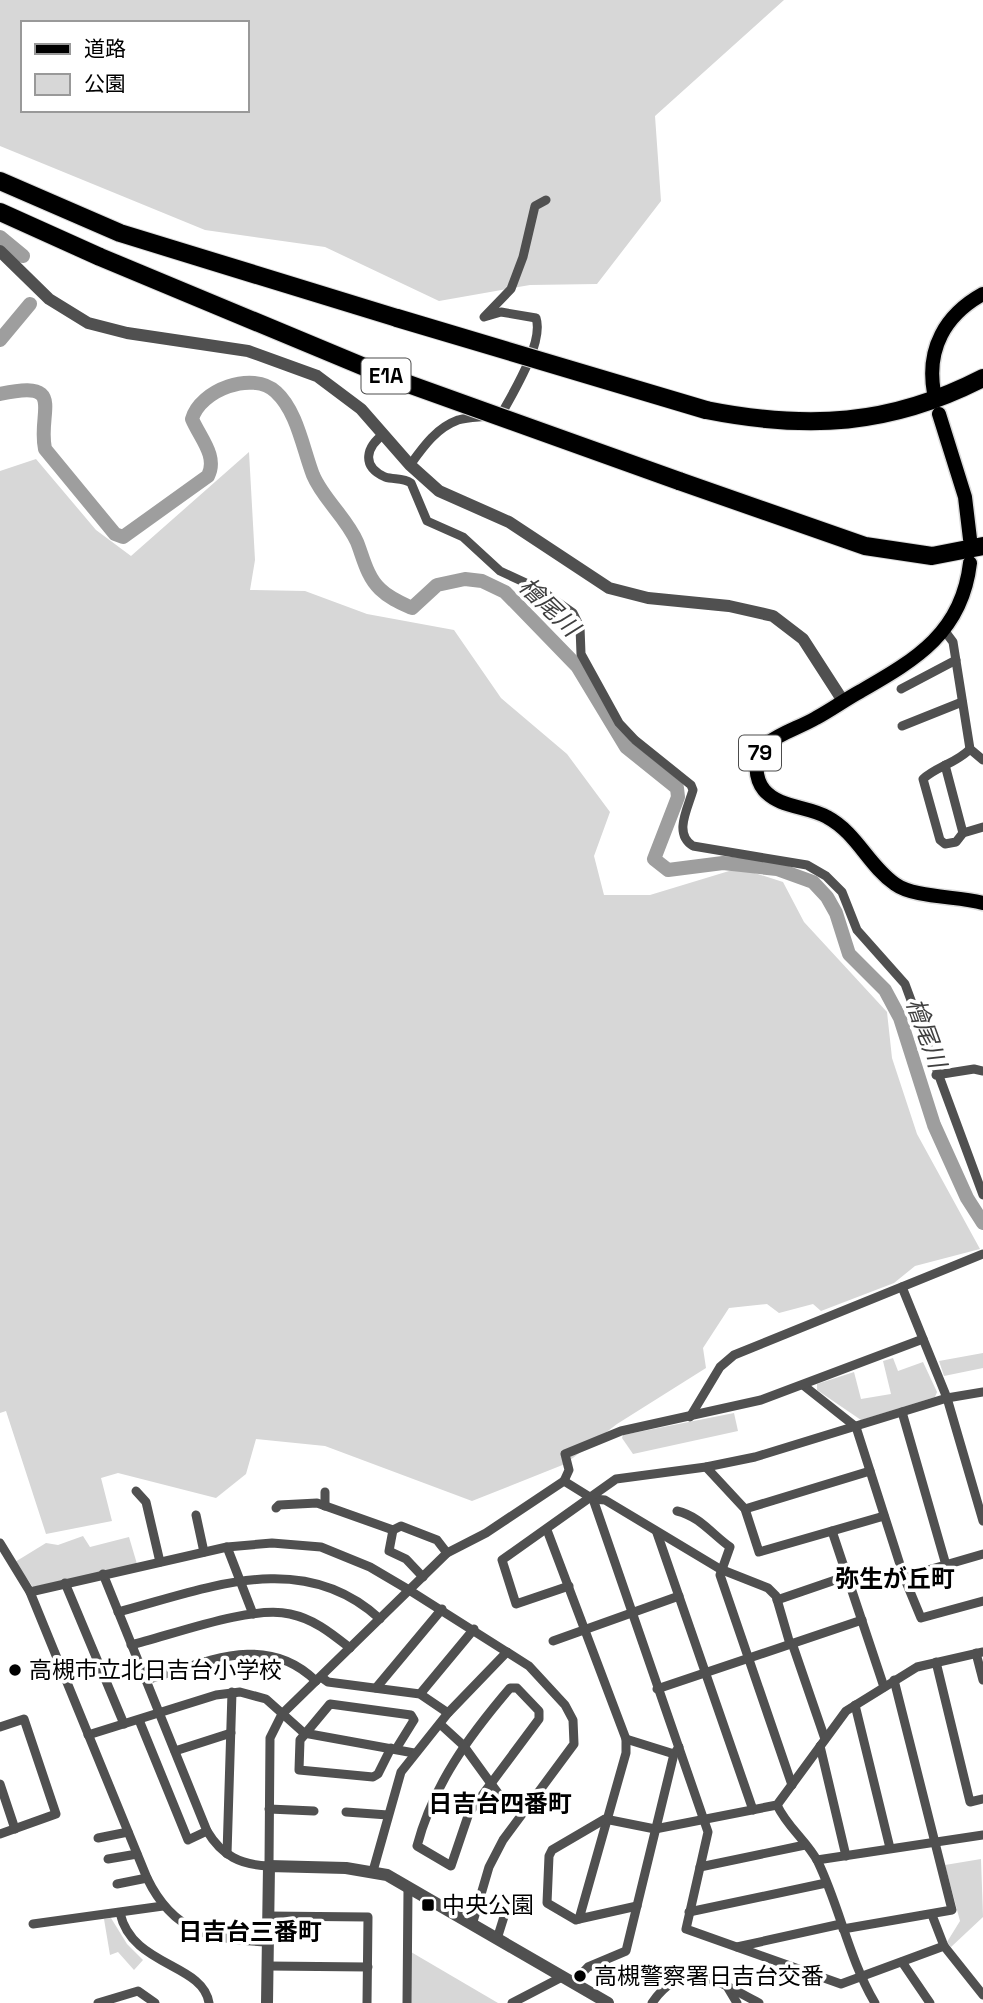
<svg xmlns="http://www.w3.org/2000/svg" width="983" height="2003" font-family="'Space Grotesk','Noto Sans JP',sans-serif">
<rect width="100%" height="100%" fill="#fff"/>
<g fill="#d7d7d7" fill-rule="evenodd">
<path d="M0 0H784L655 116 661 201 597 284 530 285 439 301 325 247 205 230 0 146ZM23 23H247V110H23Z"/>
<polygon points="249,452 255,560 250,590 305,591 367,614 454,630 501,698 567,754 610,812 594,856 604,895 650,895 739,868 783,882 804,922 887,1012 892,1058 917,1134 980,1249 915,1266 894,1283 821,1311 813,1304 779,1313 767,1304 729,1308 703,1348 706,1368 617,1424 565,1464 472,1501 325,1446 256,1439 246,1474 216,1498 118,1473 101,1478 112,1521 46,1534 6,1411 0,1413 0,471 36,459 96,530 131,556"/>
<polygon points="983,1353 983,1368 944,1376 939,1361"/>
<polygon points="893,1358 898,1371 923,1362 937,1392 935,1397 861,1420 817,1390 817,1384 854,1372 861,1399 891,1394 883,1361"/>
<polygon points="734,1413 738,1431 633,1454 622,1438 623,1435"/>
<polygon points="83,1536 90,1547 129,1537 137,1564 33,1587 15,1562 46,1543 58,1545"/>
<polygon points="981,1859 983,1917 951,1947 947,1942 960,1921 945,1865"/>
<polygon points="111,1918 127,1944 143,1960 134,1970 118,1952 110,1955 104,1919"/>
<polygon points="411,1952 498,2003 411,2003"/>
</g>
<g fill="none" stroke-linecap="round" stroke-linejoin="round">
<g stroke="#9e9e9e" stroke-width="14">
<polyline points="0,237 23,256"/>
<polyline points="0,340 30,304"/>
<path d="M0 394C68 379 37 412 45 449L115 534 123 537 208 476C218 456 200 438 192 419 200 390 253 370 276 392 297 411 303 449 313 475 323 499 346 517 357 542 363 557 367 577 380 589 389 598 401 603 412 608L437 585 465 579 482 581 505 592 577 666 626 747 677 788 678 797 654 859 668 870 723 863 777 869 813 882 827 897 836 913 849 954 885 990 900 1018 934 1125 967 1198 983 1223"/>
</g>
<g stroke="#dbdbdb" stroke-width="17">
<g id="primary">
<path d="M934 393C926 349 945 315 983 294"/>
<polyline points="939,414 965,497 970,539"/>
<path d="M970 563C962 632 917 659 861 691 846 699 831 710 816 718 799 728 779 733 764 746 753 757 755 779 764 790 779 808 808 806 827 817 857 833 868 865 895 884 914 898 959 896 983 903"/>
</g>
</g>
<g stroke="#dbdbdb" stroke-width="20">
<g id="motorway">
<polyline points="0,181 120,233 397,318"/>
<polyline points="0,212 100,257"/>
<path d="M706 410C807 430 890 426 983 378"/>
<polyline points="679,481 865,546 932,556 983,546"/>
</g>
</g>
<g stroke="#505050" stroke-width="9">
<path d="M384 434C367 446 360 466 385 477 394 480 403 477 411 483L427 521 463 537 500 571 539 589 573 613 580 627 581 654 619 723 635 740 691 785 693 790C688 808 673 834 693 846L807 865 826 876 842 892 857 930 905 984 983 1195"/>
<path d="M410 465C423 447 436 428 458 420 473 416 488 418 502 413 514 391 544 342 536 318L501 312 484 317 511 289 523 257 535 206 546 200"/>
<polyline points="944,630 953,642 970,749 983,760"/>
<polyline points="901,689 956,660"/>
<polyline points="902,726 962,702"/>
<path d="M970 749C957 763 937 766 923 779L940 840 945 844 956 842 963 833 983 827"/>
<polyline points="945,765 963,833"/>
<polyline points="936,1075 974,1069 983,1071"/>
<polyline points="902,1287 947,1398 983,1521"/>
<polyline points="803,1385 856,1427 904,1577 921,1618 983,1601"/>
<polyline points="902,1412 946,1565"/>
<polyline points="690,1417 720,1367 734,1355 983,1254"/>
<polyline points="706,1467 745,1509 759,1552 884,1516"/>
<polyline points="564,1481 569,1470 565,1454 621,1431 761,1400 923,1339"/>
<polyline points="136,1491 146,1502 160,1562"/>
<polyline points="593,1499 708,1832 686,1929 841,1984 944,1946 983,1995"/>
<polyline points="325,1506 325,1492"/>
<polyline points="276,1508 279,1505 317,1503 393,1530 401,1526 437,1540 447,1553"/>
<polyline points="745,1509 870,1471"/>
<path d="M677 1511C699 1516 712 1534 730 1547L720 1575 792 1785"/>
<polyline points="196,1515 204,1552"/>
<polyline points="393,1530 389,1551 406,1559 423,1577"/>
<polyline points="547,1530 626,1739 626,1753 579,1919 637,1906"/>
<polyline points="832,1531 884,1687"/>
<polyline points="657,1533 753,1810"/>
<path d="M0 1543 30 1592 147 1878C174 1934 211 1939 268 1942"/>
<polyline points="227,1547 253,1614"/>
<path d="M103 1574 207 1831C222 1856 241 1865 269 1866L270 1738 282 1714 447 1553 486 1533 564 1481 593 1499 605 1500 720 1569 768 1588 776 1596 790 1644"/>
<polyline points="904,1577 983,1554"/>
<polyline points="65,1583 124,1724"/>
<polyline points="569,1586 516,1604 502,1560 616,1479 706,1467 755,1457 947,1398 983,1392"/>
<polyline points="30,1592 227,1547 272,1543 321,1547 370,1567 409,1590 529,1666 565,1705 573,1720 574,1744 503,1840 489,1867 472,1925"/>
<polyline points="777,1600 847,1576"/>
<path d="M118 1612C206 1589 302 1547 380 1619"/>
<polyline points="553,1641 679,1596"/>
<polyline points="792,1643 825,1739"/>
<path d="M131 1645C172 1635 250 1605 290 1614 314 1619 331 1633 350 1648"/>
<polyline points="976,1653 983,1680"/>
<polyline points="936,1662 970,1802 983,1799"/>
<polyline points="321,1677 328,1682 420,1694 448,1713"/>
<path d="M146 1680C205 1663 265 1631 316 1681"/>
<polyline points="376,1688 442,1609"/>
<path d="M510 1688H517L539 1711V1719L469 1813 451 1866 417 1846C433 1785 469 1736 510 1688Z"/>
<polyline points="657,1689 862,1620"/>
<polyline points="420,1694 474,1629"/>
<polyline points="855,1705 890,1848"/>
<polyline points="139,1720 188,1840 207,1831"/>
<polyline points="440,1724 463,1745 500,1796 522,1812"/>
<polyline points="0,1727 24,1719 56,1814 0,1834"/>
<polyline points="88,1735 216,1695 240,1692 266,1699 304,1733 414,1753"/>
<polyline points="626,1739 674,1754"/>
<polyline points="820,1746 846,1856"/>
<polyline points="391,1748 378,1774 373,1777 299,1770 300,1740 330,1704 411,1715 414,1720 396,1749"/>
<polyline points="175,1751 231,1733"/>
<polyline points="0,1784 15,1829"/>
<path d="M777 1805C787 1827 807 1841 818 1862 840 1908 849 1959 875 2003"/>
<polyline points="269,1809 314,1811"/>
<polyline points="346,1812 388,1815"/>
<polyline points="98,1838 128,1832"/>
<polyline points="227,1854 232,1692"/>
<polyline points="108,1859 137,1854"/>
<polyline points="817,1860 983,1835"/>
<polyline points="700,1867 805,1845"/>
<polyline points="373,1871 401,1772 448,1713 507,1652"/>
<polyline points="117,1884 147,1878"/>
<polyline points="689,1912 826,1883"/>
<path d="M120 1913C132 1967 203 1963 209 2003"/>
<polyline points="932,1915 944,1946"/>
<polyline points="268,1916 368,1917 367,2003"/>
<polyline points="579,1919 576,1920 547,1903 549,1856 552,1850 605,1819 655,1829 777,1805 846,1711 917,1667 983,1652"/>
<polyline points="33,1924 163,1906"/>
<polyline points="843,1929 952,1910 894,1680"/>
<polyline points="497,1939 507,1907"/>
<polyline points="737,1947 841,1924"/>
<polyline points="902,1962 930,2003"/>
<polyline points="268,1966 368,1967"/>
<polyline points="573,1983 588,1967 626,1951 674,1754 679,1747"/>
<polyline points="728,1988 737,2003"/>
<polyline points="98,2003 138,1991 155,2003"/>
<polyline points="407,2003 408,1889"/>
<polyline points="512,2003 562,1977"/>
<path d="M652 2003C686 1954 719 1983 759 2003"/>
</g>
<g stroke="#505050" stroke-width="12">
<polyline points="0,251 49,299 88,323 127,333 248,351 317,376 361,409 410,465 439,491 509,522 609,588 648,598 729,606 773,616 803,639 843,701"/>
<polyline points="267,2003 269,1866 346,1868 387,1875 608,2003"/>
</g>
<use href="#primary" stroke="#000" stroke-width="14"/>
<use href="#motorway" stroke="#000" stroke-width="18"/>
<g stroke="#dbdbdb" stroke-width="20" stroke-linecap="butt">
<g id="motorway-bridge">
<polyline points="100,257 386,376 679,481"/>
<polyline points="397,318 706,410"/>
</g>
</g>
<use href="#motorway-bridge" stroke="#000" stroke-width="18"/>
</g>
<g fill="#000" stroke="#fff" stroke-width="2.5">
<circle cx="15" cy="1670" r="7"/>
<rect x="421" y="1898" width="14" height="14" rx="3.5"/>
<circle cx="580" cy="1976" r="7"/>
</g>
<g text-anchor="middle" stroke-width="7" stroke-linejoin="round" paint-order="stroke">
<g fill="#fff" stroke="#4c4c4c" stroke-width="2">
<rect x="361.5" y="358.5" width="49" height="35" rx="5"/>
<rect x="739" y="735.5" width="42" height="35" rx="5"/>
</g>
<g font-size="21" font-weight="bold" fill="#000">
<text x="386" y="383">E1A</text>
<text x="760" y="760">79</text>
</g>
<g font-size="23" fill="#000" stroke="#fff" text-anchor="start">
<text x="29" y="1678">高槻市立北日吉台小学校</text>
<text x="442" y="1913">中央公園</text>
<text x="594" y="1984">高槻警察署日吉台交番</text>
</g>
<g font-size="24" font-style="italic" fill="#3f3f3f" stroke="#fff">
<text transform="translate(549 607) rotate(44)" y="8">檜尾川</text>
<text transform="translate(926 1033) rotate(70)" y="8">檜尾川</text>
</g>
<g font-size="24" font-weight="bold" fill="#000" stroke="#fff">
<text x="895" y="1587">弥生が丘町</text>
<text x="500" y="1812">日吉台四番町</text>
<text x="250" y="1940">日吉台三番町</text>
</g>
</g>
<rect x="21" y="21" width="228" height="91" fill="#ffffff" stroke="#999999" stroke-width="2"/>
<rect x="35" y="44" width="35" height="10" fill="#000000" stroke="#999999" stroke-width="2"/>
<text x="84" y="56" font-size="21" fill="#000000">道路</text>
<rect x="35" y="74" width="35" height="21" fill="#d7d7d7" stroke="#999999" stroke-width="2"/>
<text x="84" y="91" font-size="21" fill="#000000">公園</text>
</svg>
